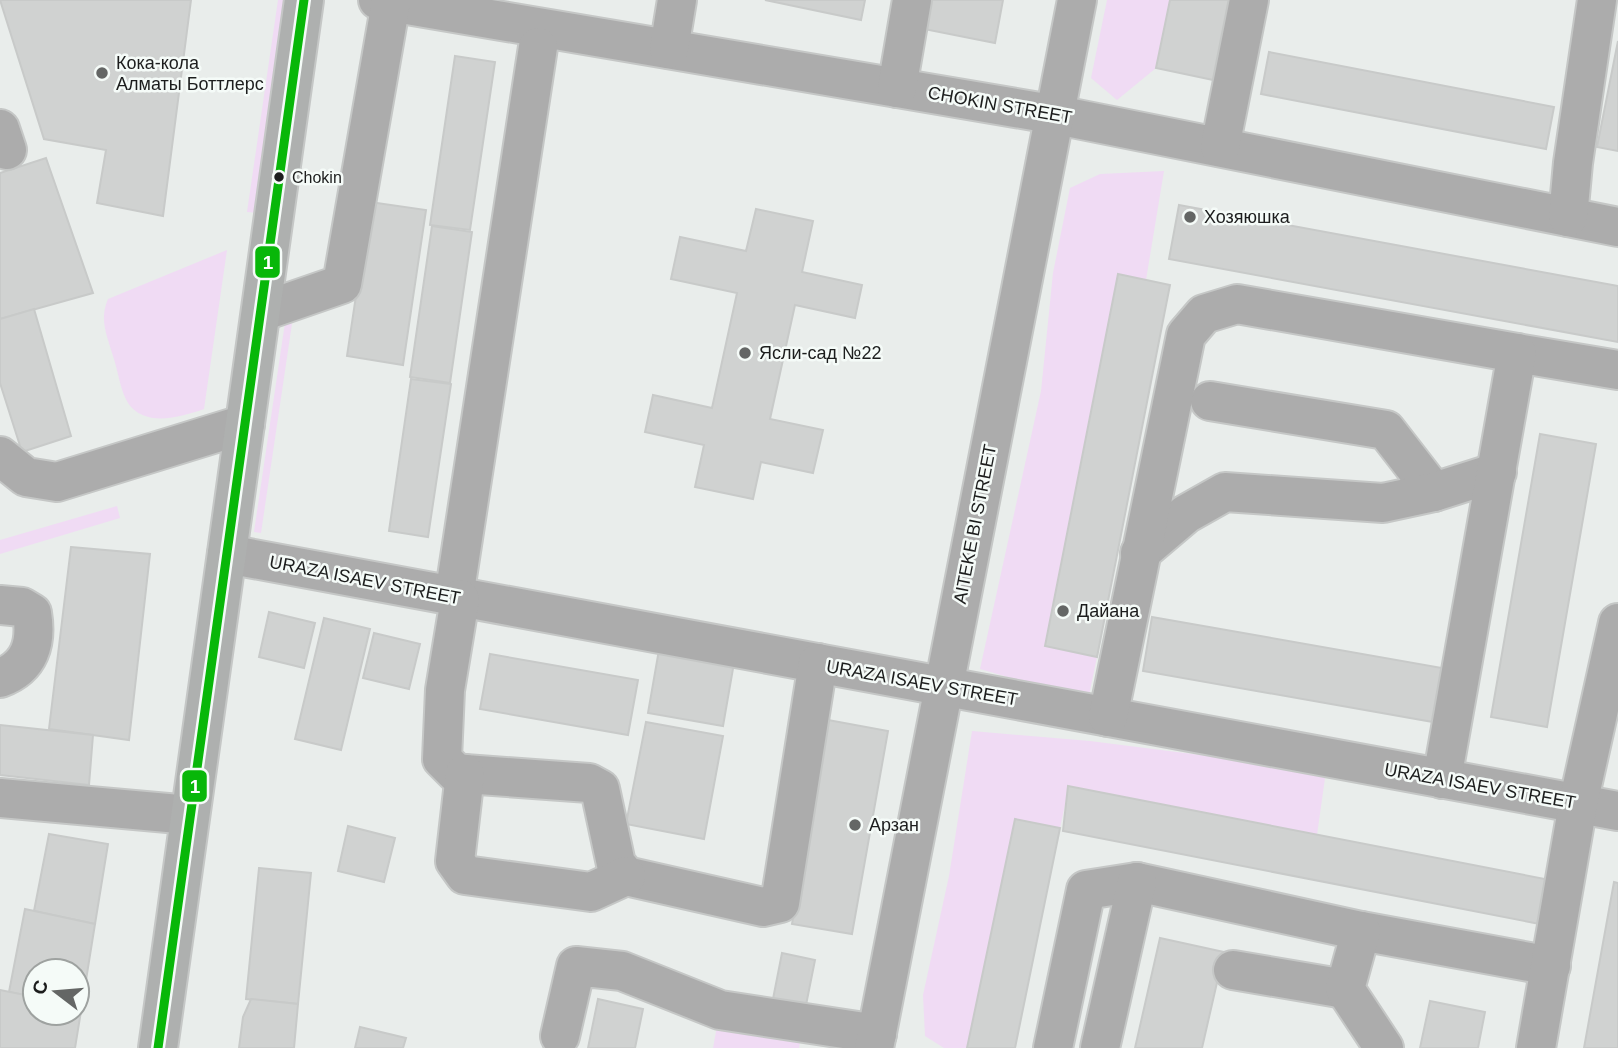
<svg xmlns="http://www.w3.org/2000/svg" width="1618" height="1048" font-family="Arial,sans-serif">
<rect width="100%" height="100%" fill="#e9edeb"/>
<g fill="#f0dbf4">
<polygon points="278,0 292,0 260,213 247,212"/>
<polygon points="1107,0 1170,0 1156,68 1117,100 1091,78"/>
<polygon points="1164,171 1146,280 1119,274 1045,646 1097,657 1088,700 980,669 1041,391 1053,273 1070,188 1100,174"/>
<path d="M227 250 204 409C181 417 145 428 128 403 120 390 118 370 113 356 107 335 99 320 108 299Z"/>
<polygon points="294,310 261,533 254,532 286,316"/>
<polygon points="117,506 120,518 0,554 0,540"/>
<polygon points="972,731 1090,741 1326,771 1317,835 1069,786 1060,828 1015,819 967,1048 944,1048 925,1036 923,995 949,876"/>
<polygon points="720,1010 803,1024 799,1048 713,1048"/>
</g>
<g fill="#d0d2d1" stroke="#c8cac9" stroke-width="2">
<polygon points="0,0 191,0 163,216 97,203 106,150 44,139"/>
<polygon points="765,0 865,0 861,20"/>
<polygon points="924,0 1003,0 995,43 919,28"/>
<polygon points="1170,0 1235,0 1218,81 1156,68"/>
<polygon points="1618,41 1618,151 1597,147"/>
<polygon points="1269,52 1554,107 1546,149 1261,94"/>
<polygon points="455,56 495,62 470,230 430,225"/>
<polygon points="46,158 93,293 0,319 0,173"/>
<polygon points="370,202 426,210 403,365 347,356"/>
<polygon points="1179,205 1618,286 1618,342 1169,259"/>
<polygon points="756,209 813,221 802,272 862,285 855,318 795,305 770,419 823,430 813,473 761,462 753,499 695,487 704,445 645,432 653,395 712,408 737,293 671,279 680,237 746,251"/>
<polygon points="432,226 472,232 450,383 410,377"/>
<polygon points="1118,274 1170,285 1097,657 1045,646"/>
<polygon points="34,309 71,436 22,452 0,383 0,319"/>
<polygon points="411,379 451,384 428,537 389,531"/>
<polygon points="1540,434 1596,444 1547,727 1491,717"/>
<polygon points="71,547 150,554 129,740 49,729"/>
<polygon points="269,612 315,623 304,668 259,657"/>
<polygon points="1152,617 1442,668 1433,722 1143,671"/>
<polygon points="324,618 370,629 341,750 295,739"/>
<polygon points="374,633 420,644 409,689 363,678"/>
<polygon points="660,644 735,657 723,726 648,713"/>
<polygon points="490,654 638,680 628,735 480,709"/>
<polygon points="828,720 888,731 852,934 792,924"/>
<polygon points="646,722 723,736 704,839 626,824"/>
<polygon points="0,725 93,735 89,785 0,775"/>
<polygon points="1068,786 1550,880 1545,925 1063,831"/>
<polygon points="1015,819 1060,828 1015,1048 967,1048"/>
<polygon points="348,826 395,838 384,882 338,871"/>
<polygon points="49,834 108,844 95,924 34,911"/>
<polygon points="259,868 311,873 298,1004 246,999"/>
<polygon points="1614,882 1618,883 1618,1048 1584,1048"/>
<polygon points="25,909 95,924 82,1005 77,1004 77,971 35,971 35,997 9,992"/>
<polygon points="1160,938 1224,952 1202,1048 1135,1048"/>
<polygon points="782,953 815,960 806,1005 773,999"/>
<polygon points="0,990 35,997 35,1013 77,1013 77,1004 82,1005 75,1048 0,1048"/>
<polygon points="251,999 298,1004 294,1048 239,1048 243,1017"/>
<polygon points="598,999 643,1009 635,1048 588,1048"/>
<polygon points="1430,1001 1485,1012 1478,1048 1420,1048"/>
<polygon points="360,1027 406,1038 403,1048 355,1048"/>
</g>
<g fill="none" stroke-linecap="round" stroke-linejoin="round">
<g stroke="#c5c7c6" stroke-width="42">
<g id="minor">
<polyline points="378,0 1057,115 1618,227"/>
<polyline points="669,49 677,0"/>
<polyline points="897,88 912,0"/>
<polyline points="0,129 7,150"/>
<polyline points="1220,147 1249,0"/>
<polyline points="1568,217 1573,163 1597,0"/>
<polyline points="261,312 342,284 391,2"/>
<polyline points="1517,353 1618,370"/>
<polyline points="1210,401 1386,430 1434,492"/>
<polyline points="0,456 26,477 57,482 245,424"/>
<polyline points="1140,553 1186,514 1225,492 1383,503 1434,492 1497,472"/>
<polyline points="227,554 1618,811"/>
<polyline points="454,597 538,47"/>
<polyline points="460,599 445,690 442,759 456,773 465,774 589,783 600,789 616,864 626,876 763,907 780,903 818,663"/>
<path d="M0 605 22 607 32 613C37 643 30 667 0 678"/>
<polyline points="1108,717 1186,335 1204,314 1237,304 1517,353 1442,779"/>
<polyline points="465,774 455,861 465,875 591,892 626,876"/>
<polyline points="0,798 190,815"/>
<polyline points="1361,931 1551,966"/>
<polyline points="1233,970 1345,989"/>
<polyline points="560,1036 576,966 622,971 720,1010 877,1034"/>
<polyline points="874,1048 1077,0"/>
<polyline points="1053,1048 1086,890 1137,882 1361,931 1345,989 1384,1048"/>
<polyline points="1100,1048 1137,882"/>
<polyline points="1536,1048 1578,804 1618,623"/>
</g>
</g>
<g stroke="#c5c7c6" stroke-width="42">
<polyline id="major" points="158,1048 304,0"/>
</g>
<use href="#minor" stroke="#acacac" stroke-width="38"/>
<use href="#major" stroke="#aeb0af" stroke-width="38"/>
<g stroke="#f5fbf8" stroke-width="14">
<polyline id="bus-1" points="158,1048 304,0"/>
</g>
<use href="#bus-1" stroke="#08b709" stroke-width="9"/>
</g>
<g fill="#646665" stroke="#f5fbf8" stroke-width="2.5">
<circle cx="102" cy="73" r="7"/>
<circle cx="1190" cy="217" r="7"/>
<circle cx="745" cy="353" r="7"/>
<circle cx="1063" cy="611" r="7"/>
<circle cx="855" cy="825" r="7"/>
</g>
<circle fill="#1c1d1d" stroke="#f5fbf8" stroke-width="2.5" cx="279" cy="177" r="6"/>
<g text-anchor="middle" stroke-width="5" stroke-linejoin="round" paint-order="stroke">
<g font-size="16" fill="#1c1d1d" stroke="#f5fbf8" text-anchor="start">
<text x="292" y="183">Chokin</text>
</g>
<g font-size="18" fill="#1c1d1d" stroke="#f5fbf8" text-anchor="start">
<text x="116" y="69">Кока-кола<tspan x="116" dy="21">Алматы Боттлерс</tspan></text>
<text x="1204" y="223">Хозяюшка</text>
<text x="759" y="359">Ясли-сад №22</text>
<text x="1077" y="617">Дайана</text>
<text x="869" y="831">Арзан</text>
</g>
<g font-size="18" fill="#1c1d1d" stroke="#f5fbf8">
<text transform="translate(1000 105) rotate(10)" y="6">CHOKIN STREET</text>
<text transform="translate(975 524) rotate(-79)" y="6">AITEKE BI STREET</text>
<text transform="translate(365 580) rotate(11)" y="6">URAZA ISAEV STREET</text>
<text transform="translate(922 683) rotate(10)" y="6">URAZA ISAEV STREET</text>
<text transform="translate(1480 786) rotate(10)" y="6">URAZA ISAEV STREET</text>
</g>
</g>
<g stroke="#f5fbf8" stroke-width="2.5">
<rect x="254" y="245" width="27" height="34" rx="7" fill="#08b709"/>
<rect x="181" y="769" width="27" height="34" rx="7" fill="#08b709"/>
</g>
<g font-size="19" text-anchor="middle" font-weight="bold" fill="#fff">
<text x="268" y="269">1</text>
<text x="195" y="793">1</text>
</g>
<g transform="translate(56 992) rotate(286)"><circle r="33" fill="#f5fbf8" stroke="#9ea2a0" stroke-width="2"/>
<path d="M0-5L12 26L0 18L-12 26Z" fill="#646665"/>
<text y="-10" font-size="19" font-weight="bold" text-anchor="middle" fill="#1c1d1d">С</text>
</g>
</svg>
